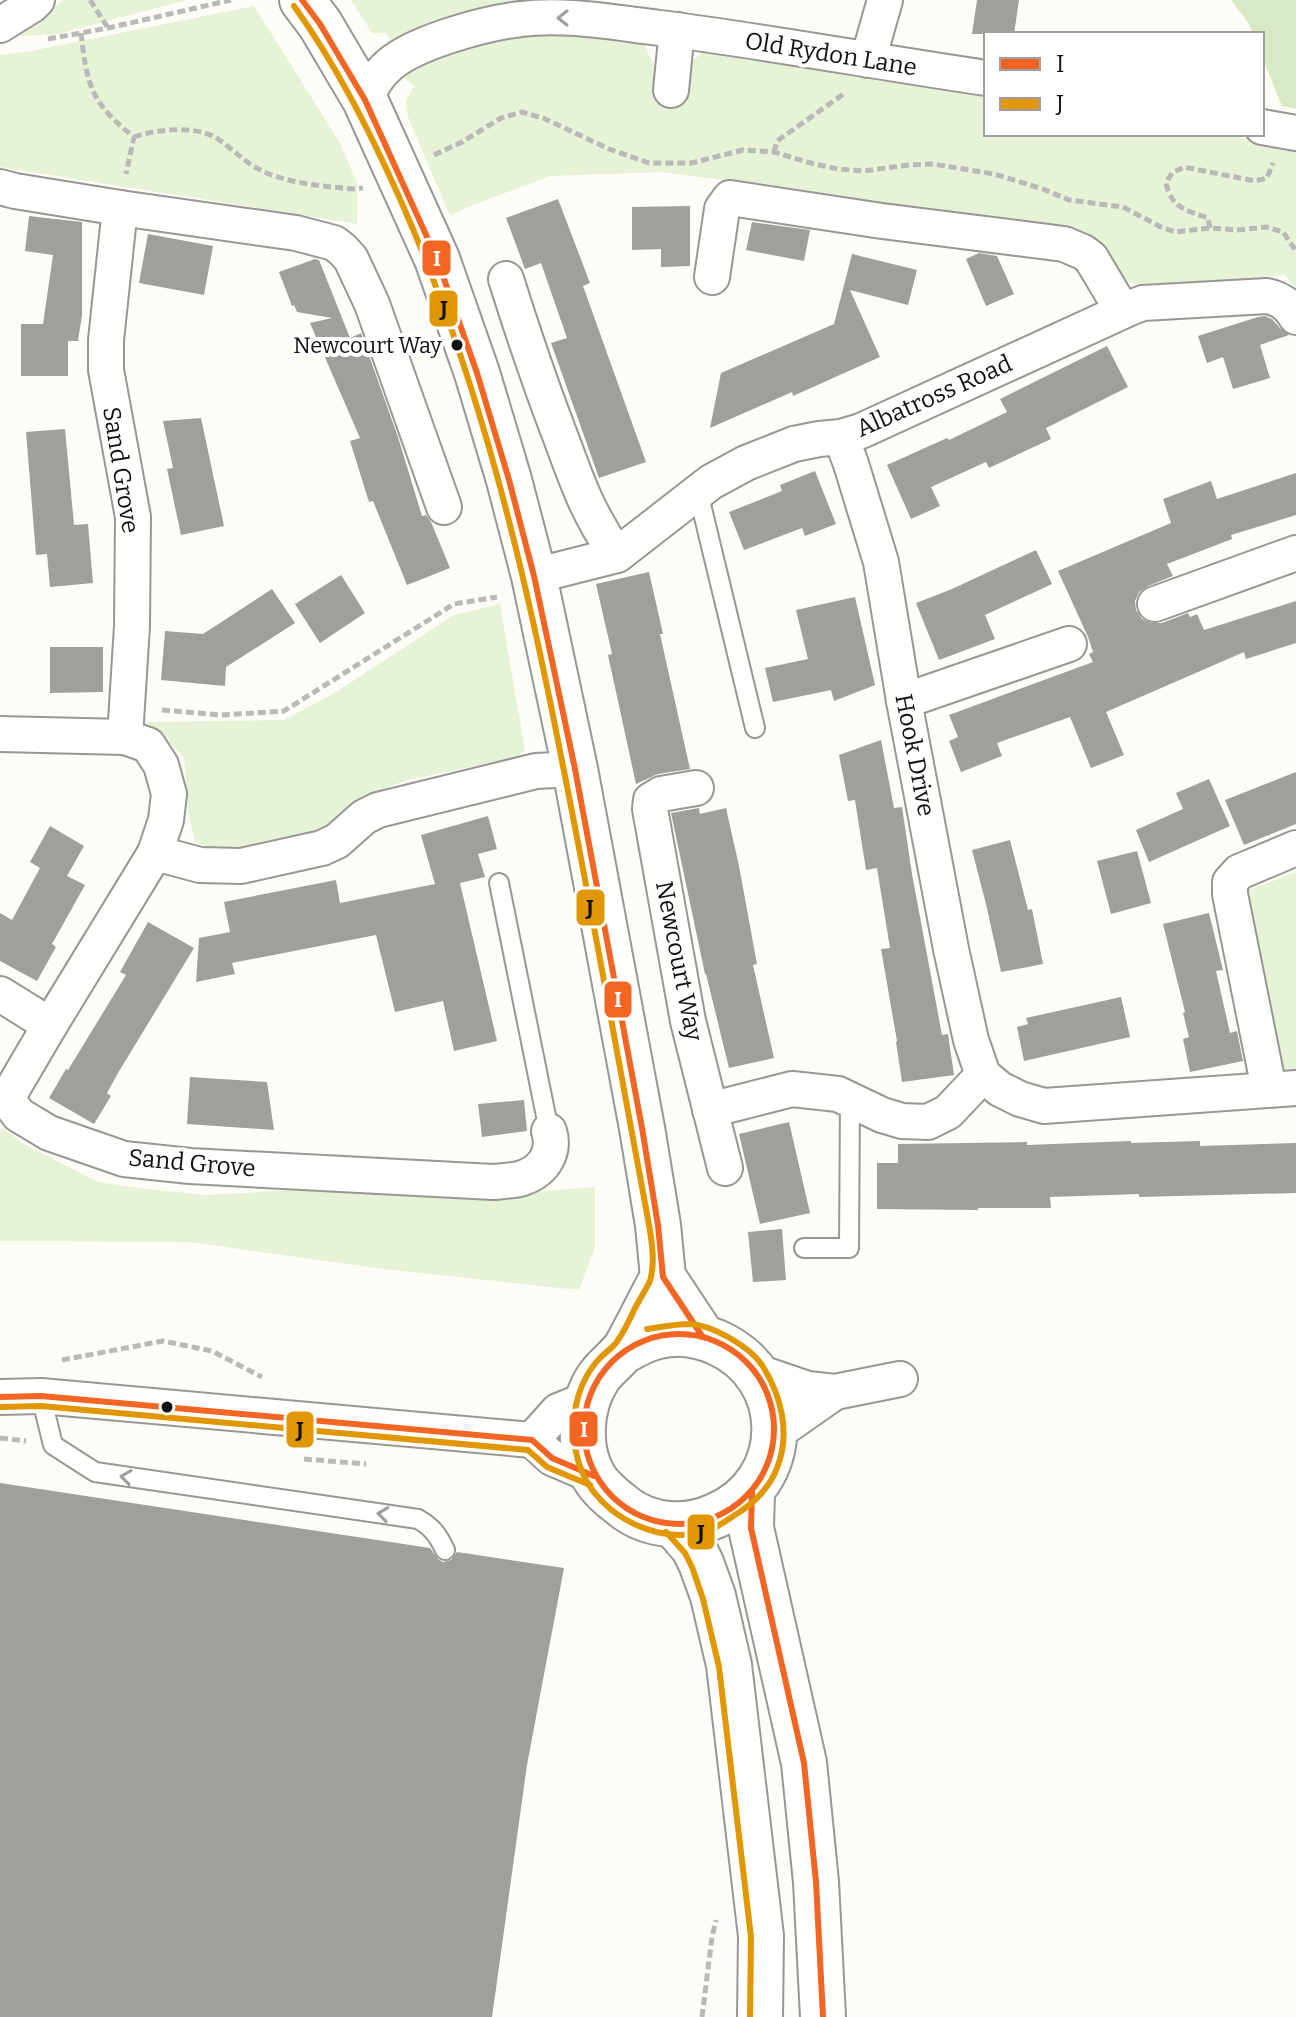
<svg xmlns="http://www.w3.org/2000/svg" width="1296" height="2017" font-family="Bitter,serif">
<rect width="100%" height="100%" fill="#fdfcf7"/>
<g fill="#e7f3d7">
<polygon points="63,0 187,0 58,34 19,36"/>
<polygon points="351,0 552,0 563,7 394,46 386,33 372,33"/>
<polygon points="254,6 340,143 357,183 357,224 0,167 0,55 31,51"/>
<polygon points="504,32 628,34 644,44 655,67 655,96 677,101 682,70 706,49 986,91 986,134 1224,134 1296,149 1296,290 1285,275 1197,282 1141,285 1124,281 955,218 781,188 663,172 550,176 468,207 450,216 408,117 406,101 414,86 401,75 424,56"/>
<polygon points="500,604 525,750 515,758 407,780 357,799 321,830 282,843 248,850 209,848 195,841 188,811 184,757 147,722 284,720 336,692 454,615"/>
<polygon points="1296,872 1296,1074 1274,1074 1241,893"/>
<polygon points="5,1125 5,1130 24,1144 98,1182 147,1189 206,1195 346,1187 522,1193 595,1187 595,1247 579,1290 383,1269 190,1242 0,1241 0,1132"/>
</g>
<polygon fill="#d8eac5" points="1231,0 1296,0 1296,109 1282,106 1262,57 1262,34 1253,34 1249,24"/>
<g fill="#a19f9c">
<polygon points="977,0 1019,0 1014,34 972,34"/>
<polygon points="558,199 590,283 583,286 646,462 599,478 551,343 567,338 541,263 525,269 506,218"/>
<polygon points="690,206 690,266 661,267 661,249 632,250 632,207"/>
<polygon points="29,216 82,222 82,315 78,341 68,341 68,376 21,376 21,324 43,324 53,255 25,251"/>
<polygon points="752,222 810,230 804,261 746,250"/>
<polygon points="148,234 213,246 204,295 139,283"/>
<polygon points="979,253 997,256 1014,294 986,306 966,259"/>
<polygon points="852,254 917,270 908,305 850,290 880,357 793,396 792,392 710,428 721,373 834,324"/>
<polygon points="315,259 319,260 350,338 361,333 398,437 422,516 426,515 431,522 450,568 407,585 373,501 369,502 350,441 360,438 310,323 332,318 297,312 294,305 292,306 279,272"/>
<polygon points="1265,316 1272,319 1280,328 1289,335 1260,345 1270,378 1233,389 1223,357 1207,363 1198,336 1258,317"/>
<polygon points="1107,346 1128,387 1046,428 1051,439 989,468 986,462 931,487 940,506 911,519 887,465 947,438 949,440 1007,412 1000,399"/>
<polygon points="201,418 224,526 181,535 167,469 173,468 163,421"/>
<polygon points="65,429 74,525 88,524 93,583 50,587 47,554 36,555 26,432"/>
<polygon points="815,471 836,524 805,536 802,528 744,550 729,512 782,491 780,485"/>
<polygon points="1296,473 1296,515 1231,535 1232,539 1167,564 1173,576 1148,586 1139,592 1135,601 1136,610 1142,619 1151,623 1162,623 1188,613 1190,617 1197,614 1204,630 1296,601 1296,643 1246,659 1244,652 1106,712 1124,755 1091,768 1070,717 997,743 1002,756 961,772 949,741 958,737 949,715 1093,662 1089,654 1093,652 1088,637 1058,571 1171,523 1163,499 1211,481 1217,499"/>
<polygon points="1036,550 1052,584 985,615 995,639 939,660 916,603 952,589"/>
<polygon points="649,572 663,634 660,634 690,769 658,774 636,784 608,655 612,654 596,584"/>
<polygon points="341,575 365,613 320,643 295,604"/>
<polygon points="272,589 295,623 226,667 225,686 161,680 165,631 203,634"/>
<polygon points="855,597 875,685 834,701 831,690 773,702 765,668 808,659 796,610"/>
<polygon points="50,647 103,647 103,692 50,693"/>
<polygon points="881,740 894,808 902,807 912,874 942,1035 948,1034 954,1075 902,1082 896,1042 897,1041 881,949 890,948 877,868 866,870 855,800 848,801 839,755"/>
<polygon points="1296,772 1296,824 1244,845 1225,800"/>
<polygon points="1209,779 1230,826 1149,862 1136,830 1183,809 1176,793"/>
<polygon points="699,808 700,814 726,808 739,866 757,964 753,965 774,1058 729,1068 706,974 705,974 671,813"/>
<polygon points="488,816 497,849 478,854 485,877 460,883 497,1041 454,1051 443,1001 395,1012 376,935 232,963 235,974 196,982 199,938 230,932 224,902 336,880 340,903 435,884 421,835"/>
<polygon points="50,826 84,846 67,876 85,885 52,944 56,947 37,981 0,961 0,913 12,920 40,868 30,862"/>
<polygon points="1010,840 1028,910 1032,909 1043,964 1001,972 986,904 972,850"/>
<polygon points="1137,851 1151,903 1111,914 1097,861"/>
<polygon points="1209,913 1223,970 1216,971 1230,1033 1237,1031 1243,1061 1190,1072 1183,1039 1189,1037 1183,1013 1185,1012 1163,924"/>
<polygon points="148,922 194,948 118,1073 107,1093 111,1096 94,1124 49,1098 66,1069 68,1070 126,975 120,972"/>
<polygon points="1121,997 1130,1037 1024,1061 1017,1027 1028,1024 1026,1018"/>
<polygon points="190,1077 267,1082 274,1130 187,1124"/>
<polygon points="524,1100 527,1131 482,1137 478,1104"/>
<polygon points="789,1122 810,1213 760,1224 739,1134"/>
<polygon points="1131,1141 1131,1143 1200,1141 1200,1146 1296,1143 1296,1193 1139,1197 1139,1194 1050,1197 1051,1208 978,1208 978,1210 877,1209 877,1163 898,1163 898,1144 1027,1142 1027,1145"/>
<polygon points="782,1229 786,1280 753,1282 748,1232"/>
<polygon points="0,1483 430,1548 438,1559 443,1562 451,1560 457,1552 564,1568 527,1765 492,2017 0,2017"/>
</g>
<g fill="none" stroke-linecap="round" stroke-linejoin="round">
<g stroke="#979795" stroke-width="22">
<g id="service">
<polyline points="698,492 755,728"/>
<polyline points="499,883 549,1131"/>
<polyline points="804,1248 849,1248 850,1101"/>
<path d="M41 1396 53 1445 95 1472 418 1519C432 1527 438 1535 445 1550"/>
</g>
</g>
<g stroke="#979795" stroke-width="38">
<g id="minor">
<polyline points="0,25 32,5 37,0"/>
<polyline points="868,60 885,0"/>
<polyline points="671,90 677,30"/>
<path d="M365 100C370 89 376 77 385 69 409 43 486 23 521 19 564 13 617 23 660 28 769 42 877 62 986 78"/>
<polyline points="1262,127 1296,133"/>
<path d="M0 187 15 191 120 208 106 340V370L133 517 132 626 125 737 148 745 161 765 169 794 166 820 155 853 50 1025 9 1095 12 1106 19 1115 49 1133 124 1159 190 1166 493 1182C502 1181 511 1181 519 1179 542 1173 556 1154 549 1131"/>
<polyline points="120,208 296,233 334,243 343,250 351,259 372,304 444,507"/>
<polyline points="712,277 722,209 730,198 882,221 1064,244 1083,252 1091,258 1122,310"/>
<path d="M506 279C523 333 541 386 561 438 577 482 589 516 617 555"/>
<polyline points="841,437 851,464 881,562 904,701 951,949 971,1040 983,1075 1000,1089 1020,1099 1044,1106 1296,1088"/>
<path d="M534 576 617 555 711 482 746 463 794 444 819 439 841 437 861 431 1132 307 1143 303 1267 296C1281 299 1289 305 1296 317"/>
<polyline points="1155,604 1296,553"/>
<polyline points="904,701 1069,644"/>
<polyline points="0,734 125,737"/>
<polyline points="696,788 661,794 651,800 650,809 688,1021 725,1168"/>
<polyline points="155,853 200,865 241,866 322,848 337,841 364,817 378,810 536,771 575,769"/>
<polyline points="0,994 50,1025"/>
<polyline points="1269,1089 1230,894 1230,882 1239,872 1296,848"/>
<polyline points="710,1110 792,1089 838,1094 882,1115 902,1121 928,1122 948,1112 983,1075"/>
<polyline points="755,1371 808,1389 835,1392 900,1379"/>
<polyline points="0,1397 41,1396 532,1440 552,1458 594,1476"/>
<polyline points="775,1434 835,1392"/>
<polyline points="532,1440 558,1411 588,1399"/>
</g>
</g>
<g stroke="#979795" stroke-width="48">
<g id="tertiary">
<polyline points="302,0 320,24 365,100 437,259 477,373 509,480 534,576 575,769 642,1128 658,1225 663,1277 702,1336"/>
<path d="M624 1351C640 1342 656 1334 675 1334 689 1333 703 1337 716 1342 794 1376 794 1483 715 1516 686 1529 650 1527 624 1507 613 1498 601 1489 594 1477 577 1448 580 1406 598 1378 606 1366 619 1358 626 1347 639 1324 650 1300 663 1277"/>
<polyline points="752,1492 751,1528 804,1763 816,1882 823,2017"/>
<polyline points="674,1525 693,1547 701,1563 713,1596 729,1665 761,1936 760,2017"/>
</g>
</g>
<g stroke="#b9b9b8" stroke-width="5" stroke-dasharray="8 4" stroke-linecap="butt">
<polyline points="90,0 108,28"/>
<path d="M81 33C87 86 91 103 134 137L126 174"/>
<polyline points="48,39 108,28 231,0"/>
<path d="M134 137C156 129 198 125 218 139 238 153 245 164 269 174 296 184 327 187 355 189L363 188"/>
<polyline points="774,152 777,141 845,93"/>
<polyline points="434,155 462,142 501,118 522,112 543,118 609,149 649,163 691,163 743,150 774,152 814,164 838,169 864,171 908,165 933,164 994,174 1043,189 1069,200 1123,207 1161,227 1175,232 1210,228 1237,230 1267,227 1283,232 1296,251"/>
<path d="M1210 228 1208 218C1186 210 1172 209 1166 183L1172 173 1184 167 1255 181 1267 178 1273 163"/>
<polyline points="162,710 221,715 284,711 454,604 497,597"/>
<polyline points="62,1360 163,1341 212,1351 262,1377"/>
<polyline points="0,1438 26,1441"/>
<polyline points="304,1459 366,1464"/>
<polyline points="702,2017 712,1937 716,1920"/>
</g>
<use href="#service" stroke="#fffffe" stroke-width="18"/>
<use href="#minor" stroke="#fffffe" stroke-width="34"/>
<use href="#tertiary" stroke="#fffffe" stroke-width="44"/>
<g stroke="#fff" stroke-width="12">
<g id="bus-1">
<polyline points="302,0 320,24 365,100 437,259 477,373 509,480 534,576 575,769 642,1128 658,1225 663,1277 702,1336"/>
<circle cx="679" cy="1429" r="95"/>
<polyline points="0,1397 41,1396 532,1440 552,1458 594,1476"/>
<polyline points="752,1492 751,1528 804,1763 816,1882 823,2017"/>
</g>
</g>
<g stroke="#fff" stroke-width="12">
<g id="bus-2">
<path d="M294 6C337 66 370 132 400 199 479 377 524 566 561 756 591 905 617 1054 645 1203 649 1227 657 1257 650 1281 645 1291 640 1299 635 1308 630 1319 625 1330 618 1340 614 1347 607 1351 601 1357 588 1370 580 1387 576 1405 570 1434 575 1467 593 1491 620 1526 670 1545 712 1529 721 1525 730 1518 738 1513 754 1503 770 1487 777 1468 791 1433 781 1395 762 1365 749 1346 712 1325 690 1324 676 1324 661 1327 647 1329"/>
<polyline points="0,1407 41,1406 528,1450 547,1467 590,1485"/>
<polyline points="666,1532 685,1553 692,1567 703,1599 719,1667 751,1937 750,2017"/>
</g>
</g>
<use href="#bus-1" stroke="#f26522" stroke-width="6"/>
<use href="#bus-2" stroke="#e09702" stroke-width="6"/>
</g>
<defs><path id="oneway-chevron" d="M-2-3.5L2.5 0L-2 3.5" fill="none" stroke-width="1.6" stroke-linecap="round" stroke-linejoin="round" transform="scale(2)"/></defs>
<g stroke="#a0a09f">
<use href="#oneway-chevron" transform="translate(563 18) rotate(180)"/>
<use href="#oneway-chevron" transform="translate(126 1477) rotate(-172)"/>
<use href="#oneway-chevron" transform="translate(383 1514) rotate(-172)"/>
</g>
<g fill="#111" stroke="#fff" stroke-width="3">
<circle cx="457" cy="345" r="7"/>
<circle cx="167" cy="1407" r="7"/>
</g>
<g text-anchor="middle" stroke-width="8" stroke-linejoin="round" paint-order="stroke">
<g font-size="22" fill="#111" stroke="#fff" text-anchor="end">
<text x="442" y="353">Newcourt Way</text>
</g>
<g font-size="24" fill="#111" stroke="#fff">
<text transform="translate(831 54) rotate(9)" y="8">Old Rydon Lane</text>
<text transform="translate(934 396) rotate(-24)" y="8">Albatross Road</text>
<text transform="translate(121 470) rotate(81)" y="8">Sand Grove</text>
<text transform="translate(915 755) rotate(79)" y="8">Hook Drive</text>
<text transform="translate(679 961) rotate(79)" y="8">Newcourt Way</text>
<text transform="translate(192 1163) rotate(5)" y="8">Sand Grove</text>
</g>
</g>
<g stroke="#fff" stroke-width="3">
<rect x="421" y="239" width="31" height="38" rx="8" fill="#f26522"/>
<rect x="428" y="289" width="31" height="39" rx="8" fill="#e09702"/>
<rect x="575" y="888" width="31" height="39" rx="8" fill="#e09702"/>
<rect x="603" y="980" width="30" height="39" rx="8" fill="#f26522"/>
<rect x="568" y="1410" width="31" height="38" rx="8" fill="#f26522"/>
<rect x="285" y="1410" width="30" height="39" rx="8" fill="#e09702"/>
<rect x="686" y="1513" width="30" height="38" rx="8" fill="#e09702"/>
</g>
<g font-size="22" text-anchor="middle" font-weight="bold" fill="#fff">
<text x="437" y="266">I</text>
<text x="618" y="1007">I</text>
<text x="584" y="1437">I</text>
</g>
<g font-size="22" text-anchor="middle" font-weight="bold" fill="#111">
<text x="444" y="316">J</text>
<text x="590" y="915">J</text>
<text x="300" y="1437">J</text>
<text x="701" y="1540">J</text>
</g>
<rect x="984" y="32" width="280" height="104" fill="#ffffff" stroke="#a0a0a0" stroke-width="2"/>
<rect x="1000" y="58" width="40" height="12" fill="#f26522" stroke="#a0a0a0" stroke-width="2"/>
<text x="1056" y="72" font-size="24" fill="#111111">I</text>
<rect x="1000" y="98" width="40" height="12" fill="#e09702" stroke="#a0a0a0" stroke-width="2"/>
<text x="1056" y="112" font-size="24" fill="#111111">J</text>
</svg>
